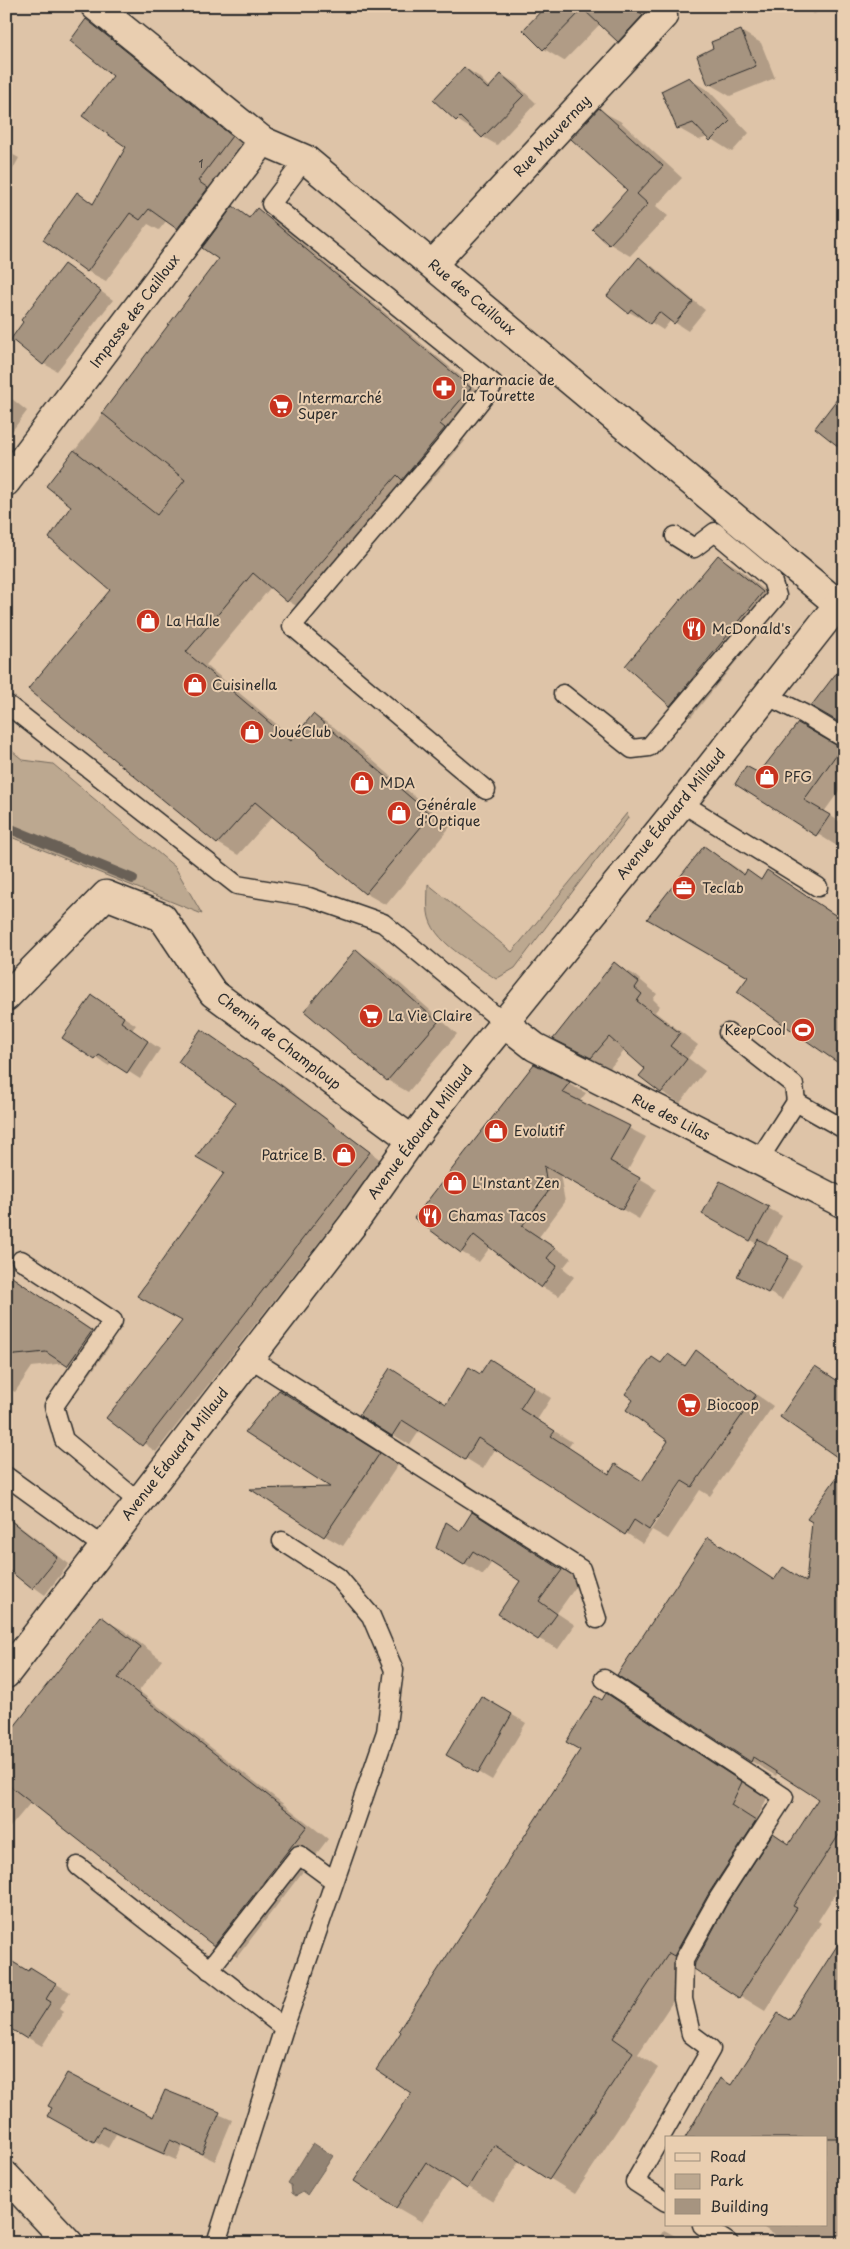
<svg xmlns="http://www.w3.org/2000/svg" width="850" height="2249" font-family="'Playpen Sans',sans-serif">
<rect width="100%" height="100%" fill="#dec4a8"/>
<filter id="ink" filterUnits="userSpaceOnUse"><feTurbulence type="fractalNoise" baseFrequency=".02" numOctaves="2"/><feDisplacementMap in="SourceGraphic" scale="10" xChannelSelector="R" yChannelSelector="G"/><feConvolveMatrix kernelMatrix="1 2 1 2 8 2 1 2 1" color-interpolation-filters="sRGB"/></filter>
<g filter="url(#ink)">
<g fill="#bca890" stroke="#746a5e">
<polygon points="6,746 23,760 53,764 175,867 202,914 6,835"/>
<path d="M627 813 628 818 515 968 496 979C473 962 431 942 428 912 427 903 428 893 428 884L512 952Z"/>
</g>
<polygon fill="#928373" stroke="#696056" points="313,2143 333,2156 307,2195 303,2192 296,2196 292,2193 291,2185 288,2183"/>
<g fill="#0003" fill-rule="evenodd">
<polygon points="548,6 640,6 662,27 639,53 619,41 600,24 564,61 544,49"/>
<polygon points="800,6 833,6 814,14"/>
<polygon points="86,20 105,31 250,148 196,239 167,220 159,230 148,224 106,281 87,271 77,194 95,204 128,147 115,75"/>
<polygon points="741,31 761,43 775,78 730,96 709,84"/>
<polygon points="465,68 478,76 490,88 502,75 515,83 536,103 497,145 483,137 472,126 470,128 457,120 435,100"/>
<polygon points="689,79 709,91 749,133 732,152 708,137 699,140 678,128"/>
<polygon points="599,110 620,121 682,178 656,206 668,216 630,256 610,244 629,190"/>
<polygon points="6,151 19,158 6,182"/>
<polygon points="234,208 251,218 257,210 277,222 490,401 460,436 465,441 423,490 417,487 308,613 288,601 271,587 206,665 294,739 314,715 334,727 450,827 386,905 365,893 273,816 238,855 218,843 112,590 72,506 48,486 220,259"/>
<polygon points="639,259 652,266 705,310 688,331 671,320 663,330 643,317 642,319 629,312"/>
<polygon points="64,265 113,300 57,371 44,364"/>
<polygon points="6,394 27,411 6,439"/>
<polygon points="718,556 738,568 782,605 691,717 671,705"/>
<polygon points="798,724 844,751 844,784 824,812 844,824 844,837 837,846 737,784 760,775"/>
<polygon points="704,847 746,874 748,871 762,880 768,872 841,918 844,914 844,1066 750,977"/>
<polygon points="357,951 377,963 457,1034 408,1092 387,1080"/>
<polygon points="614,963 633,974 657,994 653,999 660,1006 655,1012 698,1045 688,1058 705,1071 680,1103 662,1092 646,1069 625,1050 610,1068 574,1049"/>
<polygon points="104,1004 136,1025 132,1030 160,1049 140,1079 112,1061 109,1066 64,1037"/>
<polygon points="202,1031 280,1083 382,1161 156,1452 108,1417 184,1321 226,1173 236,1103"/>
<polygon points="534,1066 586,1093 579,1102 646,1137 627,1172 656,1189 639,1219 560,1174 565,1202 539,1237 571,1258 563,1268 574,1277 559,1296 542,1287 491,1246 479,1262 461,1252"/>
<polygon points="844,1079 844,1091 838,1087"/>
<polygon points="768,1208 782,1216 766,1245 802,1265 782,1300 739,1275 757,1244 717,1222"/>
<polygon points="12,1278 112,1343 88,1377 65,1363 32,1367 15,1392 6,1387 6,1286"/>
<path d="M696 1352 773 1406 710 1496 700 1490 668 1539 652 1530 643 1544 496 1448 483 1469 420 1430 410 1445 361 1415 447 1405 481 1375 491 1360 551 1398 537 1420 572 1442 568 1448 610 1474 643 1483 670 1440 662 1364 668 1355 686 1365ZM684 1475 686 1476 651 1530H648Z"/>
<polygon points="297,1402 398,1465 343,1546 325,1536 334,1488"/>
<polygon points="844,1469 844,1880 818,1921 821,1923 765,2011 695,1968 638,2054 658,2068 575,2194 520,2160 493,2202 452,2177 422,2222 396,2207 413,2092 582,1750 607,1695 767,1798 756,1821 790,1844 820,1798 778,1772 776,1776 751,1761 619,1675 708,1538 775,1580 783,1569 807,1583"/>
<polygon points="6,1516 69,1564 45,1595 6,1567"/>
<polygon points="491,1525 580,1581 557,1613 575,1625 558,1649 539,1639 522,1581 492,1562 483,1575 438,1547 461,1532"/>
<polygon points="101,1618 123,1630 162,1660 139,1691 328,1839 237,1957 215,1945 32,1801 6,1832 6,1739"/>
<polygon points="482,1697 526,1723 492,1780 448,1754"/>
<polygon points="844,1937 844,2243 786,2243 760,2225 826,2225 826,2138 732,2086 790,2021"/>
<polygon points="31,1969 70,1992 60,2008 64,2011 42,2046 6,2025"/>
<polygon points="165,2091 232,2120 215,2161 183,2146 176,2160 116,2134 108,2148 48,2115 153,2119"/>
<polygon points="664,2230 677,2237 685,2243 655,2243"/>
<polygon points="281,2237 291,2243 278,2243"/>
<polygon points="479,2237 490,2243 475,2243"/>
</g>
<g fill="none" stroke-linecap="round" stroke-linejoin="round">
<polyline stroke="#696056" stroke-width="10" points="6,827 133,879"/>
</g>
<g fill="#a69480" stroke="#2b2b2b">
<polygon points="546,6 633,6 643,15 618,42 583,9 543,50 523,30"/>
<polygon points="86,19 232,136 198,181 208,188 177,229 149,209 140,220 130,213 87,272 43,240 77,192 93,204 126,147 82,116 113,76 70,41"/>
<polygon points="741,30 756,66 708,85 697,56 713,48 711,42"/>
<polygon points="464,67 488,89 501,74 524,95 482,138 460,117 456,121 433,100"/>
<polygon points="689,77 730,121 710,141 693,123 677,129 661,91"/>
<polygon points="599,108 663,166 637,194 648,204 609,245 592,229 627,190 571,139"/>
<polygon points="233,206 249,218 257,208 471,388 440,424 445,428 402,480 397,475 287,602 253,573 186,652 291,741 313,714 431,815 365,894 255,802 217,844 28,689 110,590 49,538 71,506 46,486 74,450 157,515 185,480 102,413 218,259 202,248"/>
<polygon points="639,257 693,302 674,324 659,312 650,324 631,309 628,313 607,296"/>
<polygon points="64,264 101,291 43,365 11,339 23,322 21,320"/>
<polygon points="844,390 844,451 815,428"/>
<polygon points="718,555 763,592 670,706 625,666"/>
<polygon points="844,663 844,725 811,706"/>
<polygon points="798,723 841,748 804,800 830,815 816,836 735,784 746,766 759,773"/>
<polygon points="704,846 744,875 747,870 761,880 767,870 844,921 844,1067 737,992 748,977 647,919"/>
<polygon points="356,949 438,1022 387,1081 304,1011"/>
<polygon points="614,962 639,982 635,988 642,994 637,1001 680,1033 670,1046 687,1059 661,1093 639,1076 645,1069 609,1037 591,1058 553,1039"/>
<polygon points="92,995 124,1017 121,1022 148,1041 127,1073 99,1055 95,1060 62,1038"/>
<polygon points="201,1029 266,1074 370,1152 142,1446 106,1418 182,1321 137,1296 224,1173 196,1157 235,1103 178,1062"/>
<polygon points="534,1064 570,1082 562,1092 630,1126 610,1161 640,1178 622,1210 544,1166 548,1192 522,1226 555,1248 547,1258 557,1266 541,1288 474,1235 461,1253 414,1218"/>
<polygon points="720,1181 769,1207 750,1241 702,1214"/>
<polygon points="758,1239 789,1256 768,1293 737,1276"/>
<polygon points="6,1273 92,1331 67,1366 46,1352 6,1356"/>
<polygon points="696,1350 756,1395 692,1487 682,1481 649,1530 634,1520 625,1535 478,1438 465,1460 402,1420 392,1436 359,1415 390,1368 446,1404 469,1367 480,1374 490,1359 534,1387 520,1409 555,1431 551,1436 609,1474 615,1464 642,1481 668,1441 626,1410 633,1400 625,1394 652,1357 661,1363 668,1354 685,1366"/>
<polygon points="815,1366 844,1385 844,1462 780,1417"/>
<polygon points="279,1390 380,1453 324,1537 250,1489 330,1487 245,1432"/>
<polygon points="844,1467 844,1827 793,1906 797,1908 739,1998 694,1969 695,1963 727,1904 773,1833 789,1844 818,1799 753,1757 751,1762 617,1675 708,1537 774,1580 783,1567 806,1582 812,1522 807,1519"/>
<polygon points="472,1512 562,1570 539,1601 557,1614 538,1640 498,1614 520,1581 473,1551 464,1565 436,1548 446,1522 460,1531"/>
<polygon points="6,1517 57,1557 32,1589 6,1568"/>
<polygon points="101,1616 141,1647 118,1678 307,1826 214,1946 6,1783 6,1737"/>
<polygon points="606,1693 742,1782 731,1805 756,1821 709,1893 674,1956 669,1953 613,2038 633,2052 549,2180 494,2145 467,2189 426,2162 396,2208 354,2181 411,2093 376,2070 401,2032 399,2030 580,1750 566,1742 595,1696 602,1700"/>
<polygon points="481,1696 512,1714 478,1773 446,1755"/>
<polygon points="844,1935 844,2138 685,2138 720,2078 731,2085 778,2013 789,2020"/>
<polygon points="6,1958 28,1971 30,1967 56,1983 46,1999 51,2002 27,2039 6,2026"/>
<polygon points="67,2073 153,2117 165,2090 220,2112 202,2154 170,2140 164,2154 103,2127 94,2142 47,2116 52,2108 48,2106"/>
</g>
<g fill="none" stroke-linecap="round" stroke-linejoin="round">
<g stroke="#2b2b2b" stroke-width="21">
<g id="lane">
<polyline points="305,159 271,204 494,384 444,447 292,626 486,790"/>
<polyline points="563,694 632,749 649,747 777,596 772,580 715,532 694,548 675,536"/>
<polyline points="766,695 804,714 844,738"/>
<polyline points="8,705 237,885 309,897 383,923 503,1022"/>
<polyline points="682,803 818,887"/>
<polyline points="728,1033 794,1085 796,1102"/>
<polyline points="758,1161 796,1102 844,1129"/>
<polyline points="21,1260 113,1321 54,1406 64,1440 139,1502"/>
<polyline points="250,1358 581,1569 597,1619"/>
<polyline points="6,1476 104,1547"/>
<polyline points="604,1679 784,1797 718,1899 684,1960 683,1999 691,2034 711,2049 635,2182 666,2202"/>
<polyline points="78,1866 284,2028"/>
<polyline points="209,1970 299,1855 333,1880"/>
<polyline points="702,2225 729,2243"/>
<polyline points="216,2243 284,2028 386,1732 394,1670 371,1616 338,1577 282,1541"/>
</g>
</g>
<g stroke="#2b2b2b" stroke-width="31">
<g id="street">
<polyline points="95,6 263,141 305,159 838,604"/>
<polyline points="433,264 663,16 660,6"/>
<polyline points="6,482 263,141"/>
<polyline points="6,997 106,895 162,917 213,993 412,1140"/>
<polyline points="503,1022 535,1047 844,1204"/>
<polyline points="6,2176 69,2243"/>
</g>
</g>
<g stroke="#2b2b2b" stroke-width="31">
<polyline id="secondary" points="6,1674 353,1224 412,1140 458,1080 682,803 844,597"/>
</g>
<use href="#lane" stroke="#e9ceb0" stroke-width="18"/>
<use href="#street" stroke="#e9ceb0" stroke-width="28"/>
<use href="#secondary" stroke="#e9ceb0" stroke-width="28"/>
</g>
</g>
<defs>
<g id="pharmacy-disc" transform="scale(1.25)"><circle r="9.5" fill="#c8321e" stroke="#e9ceb0"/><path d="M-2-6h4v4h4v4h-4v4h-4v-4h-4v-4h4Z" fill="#fff"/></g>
<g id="supermarket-disc" transform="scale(1.25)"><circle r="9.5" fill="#c8321e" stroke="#e9ceb0"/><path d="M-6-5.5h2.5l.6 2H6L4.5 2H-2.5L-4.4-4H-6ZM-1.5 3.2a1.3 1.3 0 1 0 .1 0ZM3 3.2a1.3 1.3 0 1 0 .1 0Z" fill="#fff"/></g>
<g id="shop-disc" transform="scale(1.25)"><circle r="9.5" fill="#c8321e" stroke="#e9ceb0"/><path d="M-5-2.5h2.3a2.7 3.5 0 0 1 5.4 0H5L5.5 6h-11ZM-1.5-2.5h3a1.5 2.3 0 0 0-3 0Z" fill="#fff"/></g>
<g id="restaurant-disc" transform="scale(1.25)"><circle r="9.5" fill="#c8321e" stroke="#e9ceb0"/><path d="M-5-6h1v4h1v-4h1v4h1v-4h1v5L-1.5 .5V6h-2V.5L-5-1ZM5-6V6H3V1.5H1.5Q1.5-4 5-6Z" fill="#fff"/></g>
<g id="office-disc" transform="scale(1.25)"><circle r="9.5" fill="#c8321e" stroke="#e9ceb0"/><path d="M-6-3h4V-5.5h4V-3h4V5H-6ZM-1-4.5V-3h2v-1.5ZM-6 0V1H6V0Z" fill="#fff"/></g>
<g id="stadium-disc" transform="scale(1.25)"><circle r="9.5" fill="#c8321e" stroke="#e9ceb0"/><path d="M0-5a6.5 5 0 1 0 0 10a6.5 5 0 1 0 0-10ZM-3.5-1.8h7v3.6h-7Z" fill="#fff"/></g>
</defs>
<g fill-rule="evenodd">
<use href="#pharmacy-disc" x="444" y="388"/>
<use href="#supermarket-disc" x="281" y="406"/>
<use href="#shop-disc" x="148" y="621"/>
<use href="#restaurant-disc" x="694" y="629"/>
<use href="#shop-disc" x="195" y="685"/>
<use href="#shop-disc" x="252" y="732"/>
<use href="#shop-disc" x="767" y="777"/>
<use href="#shop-disc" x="362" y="783"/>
<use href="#shop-disc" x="399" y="813"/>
<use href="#office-disc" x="684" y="888"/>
<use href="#supermarket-disc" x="371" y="1016"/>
<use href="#stadium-disc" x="803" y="1030"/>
<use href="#shop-disc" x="496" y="1131"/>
<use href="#shop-disc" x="344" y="1155"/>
<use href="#shop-disc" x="455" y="1183"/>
<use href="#restaurant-disc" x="430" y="1216"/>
<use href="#supermarket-disc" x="689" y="1405"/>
</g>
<g text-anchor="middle" stroke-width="4" stroke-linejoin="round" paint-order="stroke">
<g font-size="11" fill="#4a4540">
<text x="201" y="168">1</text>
</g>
<g font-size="14" fill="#2b2b2b" stroke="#e9ceb0">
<text transform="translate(552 136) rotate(-47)" y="5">Rue Mauvernay</text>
<text transform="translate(472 297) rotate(40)" y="5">Rue des Cailloux</text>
<text transform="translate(135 311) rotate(-53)" y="5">Impasse des Cailloux</text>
<text transform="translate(671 814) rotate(-51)" y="5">Avenue Édouard Millaud</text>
<text transform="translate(279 1041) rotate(37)" y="5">Chemin de Champloup</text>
<text transform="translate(671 1117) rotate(27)" y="5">Rue des Lilas</text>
<text transform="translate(420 1132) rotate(-53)" y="5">Avenue Édouard Millaud</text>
<text transform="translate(175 1454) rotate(-52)" y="5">Avenue Édouard Millaud</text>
</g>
<g font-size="14" fill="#2b2b2b" stroke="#e9ceb0" text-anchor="start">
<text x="462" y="385">Pharmacie de<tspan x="462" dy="16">la Tourette</tspan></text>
<text x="298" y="403">Intermarché<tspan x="298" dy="16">Super</tspan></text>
<text x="166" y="626">La Halle</text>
<text x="712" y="634">McDonald's</text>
<text x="212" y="690">Cuisinella</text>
<text x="270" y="737">JouéClub</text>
<text x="784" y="782">PFG</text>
<text x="380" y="788">MDA</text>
<text x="416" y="810">Générale<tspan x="416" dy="16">d'Optique</tspan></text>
<text x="702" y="893">Teclab</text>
<text x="388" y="1021">La Vie Claire</text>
<text x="786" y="1035" text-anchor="end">KeepCool</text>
<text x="514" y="1136">Evolutif</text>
<text x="326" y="1160" text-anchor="end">Patrice B.</text>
<text x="472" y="1188">L'Instant Zen</text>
<text x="448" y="1221">Chamas Tacos</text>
<text x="706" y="1410">Biocoop</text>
</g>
</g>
<rect width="850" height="2249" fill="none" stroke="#e9ceb0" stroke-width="25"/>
<rect x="12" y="12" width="825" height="2224" fill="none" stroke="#2b2b2b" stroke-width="2" filter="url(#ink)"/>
<rect x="665" y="2136" width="162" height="90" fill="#e9ceb0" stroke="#9d8d7b"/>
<rect x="675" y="2153" width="25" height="8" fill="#e9ceb0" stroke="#9d8d7b"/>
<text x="710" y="2162" font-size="15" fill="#2b2b2b">Road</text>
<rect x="675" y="2174" width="25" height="15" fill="#bca890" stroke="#9d8d7b"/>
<text x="710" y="2186" font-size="15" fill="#2b2b2b">Park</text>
<rect x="675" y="2199" width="25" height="15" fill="#a69480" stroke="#9d8d7b"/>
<text x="710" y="2212" font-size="15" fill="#2b2b2b">Building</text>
</svg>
